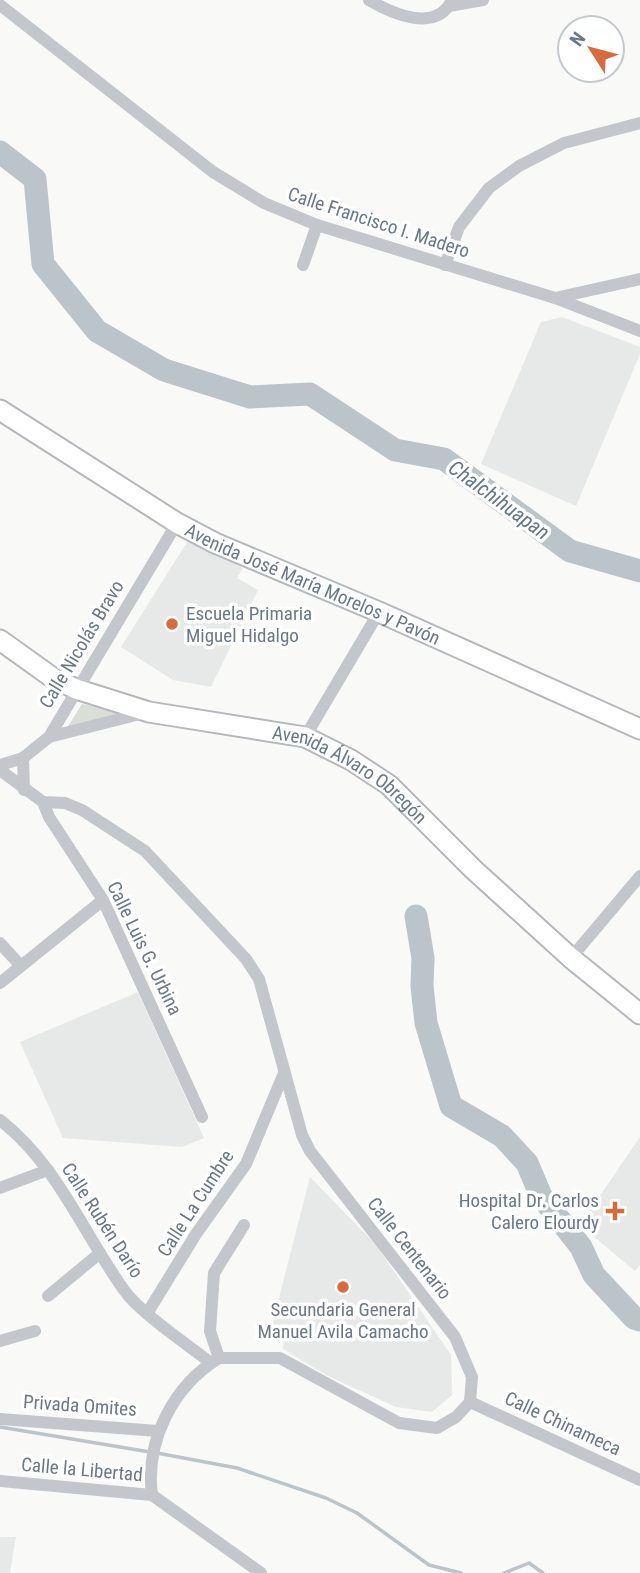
<svg xmlns="http://www.w3.org/2000/svg" width="640" height="1573" font-family="'Roboto Condensed',sans-serif">
<rect width="100%" height="100%" fill="#f9f9f8"/>
<g fill="#e7e8e8">
<polygon points="562,317 640,347 640,354 576,506 481,464 541,322"/>
<polygon points="189,539 243,568 237,578 258,590 211,687 173,680 121,647"/>
<polygon points="138,992 204,1138 182,1147 63,1138 20,1042"/>
<polygon points="640,1137 640,1265 635,1271 580,1225"/>
<polygon points="310,1177 376,1245 451,1355 452,1395 432,1412 396,1407 328,1376 283,1349 284,1340 271,1329"/>
<polygon points="0,1537 16,1537 10,1573 0,1573"/>
</g>
<polygon fill="#d9ded7" points="82,704 122,713 67,728"/>
<g fill="none" stroke-linecap="round" stroke-linejoin="round">
<g stroke="#bbc4c9" stroke-width="3.5">
<polyline points="0,1427 150,1452"/>
<polyline points="157,1453 237,1468 326,1498 357,1513 429,1565 461,1573"/>
<polyline points="504,1573 529,1563 543,1573"/>
</g>
<g stroke="#bbc4c9" stroke-width="23">
<polyline points="0,152 35,179 43,264 97,331 164,370 250,397 310,394 395,450 444,459 570,551 640,571"/>
<polyline points="416,916 423,958 422,986 426,1023 451,1106 502,1136 527,1163 541,1196 581,1247 594,1275 634,1318 640,1320"/>
</g>
<g stroke="#b4b8bd" stroke-width="23">
<g id="primary">
<path id="s1" d="M0 410 177 523 215 543 379 612 640 729"/>
<path id="s2" d="M0 640 53 678 76 689 149 712 305 737 351 760 389 785 473 869 571 958 640 1014"/>
</g>
</g>
<g stroke="#c3c6ca" stroke-width="12">
<path d="M369 0C391 13 436 34 452 0"/>
<polyline points="0,5 213,172 264,203 317,225 555,298 640,331"/>
<polyline points="449,6 483,0"/>
<polyline points="303,265 317,225"/>
<polyline points="445,265 459,227 489,188 519,166 564,143 640,123"/>
<polyline points="555,298 640,279"/>
<polyline points="49,737 144,713"/>
<polyline points="305,737 379,612"/>
<polyline points="23,758 24,790"/>
<polyline points="0,765 23,758 49,737 177,523"/>
<path d="M0 770 43 802 65 803 82 810 145 851 246 959 259 979 302 1135 310 1151 455 1337 472 1377 470 1402 456 1417 437 1428 399 1423 280 1358H219C173 1386 145 1441 152 1495"/>
<polyline points="43,802 49,817 103,900 202,1117"/>
<polyline points="0,943 20,965"/>
<polyline points="571,958 640,876"/>
<polyline points="0,983 103,900"/>
<path d="M0 1120C57 1164 83 1233 124 1290 140 1313 187 1344 211 1363"/>
<polyline points="0,1188 48,1170"/>
<polyline points="48,1296 100,1253"/>
<polyline points="148,1312 196,1234 246,1164 284,1073"/>
<polyline points="0,1341 35,1331"/>
<polyline points="219,1358 210,1331 214,1273 244,1225"/>
<polyline points="470,1402 640,1480"/>
<polyline points="0,1419 158,1431"/>
<polyline points="0,1481 152,1495 261,1573"/>
</g>
<use href="#primary" stroke="#fff" stroke-width="19"/>
</g>
<g fill="#d76b3a" stroke="#fff" stroke-width="2.5">
<circle cx="172" cy="624" r="7"/>
<path d="M611.5 1200.5h7v7h7v7h-7v7h-7v-7h-7v-7h7z"/>
<circle cx="343" cy="1287" r="7"/>
</g>
<g text-anchor="middle" stroke-width="7" stroke-linejoin="round" paint-order="stroke">
<g font-size="19" fill="#6b7886" stroke="#fff">
<text transform="translate(379 222) rotate(18)" y="7">Calle Francisco I. Madero</text>
<text dy="7" stroke="none"><textPath href="#s1" startOffset="359">Avenida José María Morelos y Pavón</textPath></text>
<text transform="translate(81 644) rotate(-59)" y="7">Calle Nicolás Bravo</text>
<text dy="7" stroke="none"><textPath href="#s2" startOffset="382">Avenida Álvaro Obregón</textPath></text>
<text transform="translate(145 948) rotate(64)" y="7">Calle Luis G. Urbina</text>
<text transform="translate(195 1203) rotate(-57)" y="7">Calle La Cumbre</text>
<text transform="translate(103 1220) rotate(57)" y="7">Calle Rubén Darío</text>
<text transform="translate(410 1248) rotate(52)" y="7">Calle Centenario</text>
<text transform="translate(80 1405) rotate(4)" y="7">Privada Omites</text>
<text transform="translate(563 1423) rotate(25)" y="7">Calle Chinameca</text>
<text transform="translate(82 1469) rotate(5)" y="7">Calle la Libertad</text>
</g>
<g font-size="19" fill="#6b7886" stroke="#fff" text-anchor="start">
<text x="186" y="620">Escuela Primaria<tspan x="186" dy="22">Miguel Hidalgo</tspan></text>
<text x="599" y="1207" text-anchor="end">Hospital Dr. Carlos<tspan x="599" dy="22">Calero Elourdy</tspan></text>
<text x="343" y="1316" text-anchor="middle">Secundaria General<tspan x="343" dy="22">Manuel Avila Camacho</tspan></text>
</g>
<g font-size="21" font-style="italic" fill="#677781" stroke="#fff">
<text transform="translate(499 500) rotate(36)" y="7">Chalchihuapan</text>
</g>
</g>
<g transform="translate(591 49) rotate(306)"><circle r="33" fill="#ffffff" stroke="#c4c9cf" stroke-width="2"/>
<path d="M0-5L12 26L0 18L-12 26Z" fill="#d76b3a"/>
<text y="-10" font-size="19" font-weight="bold" text-anchor="middle" fill="#6b7886">N</text>
</g>
</svg>
